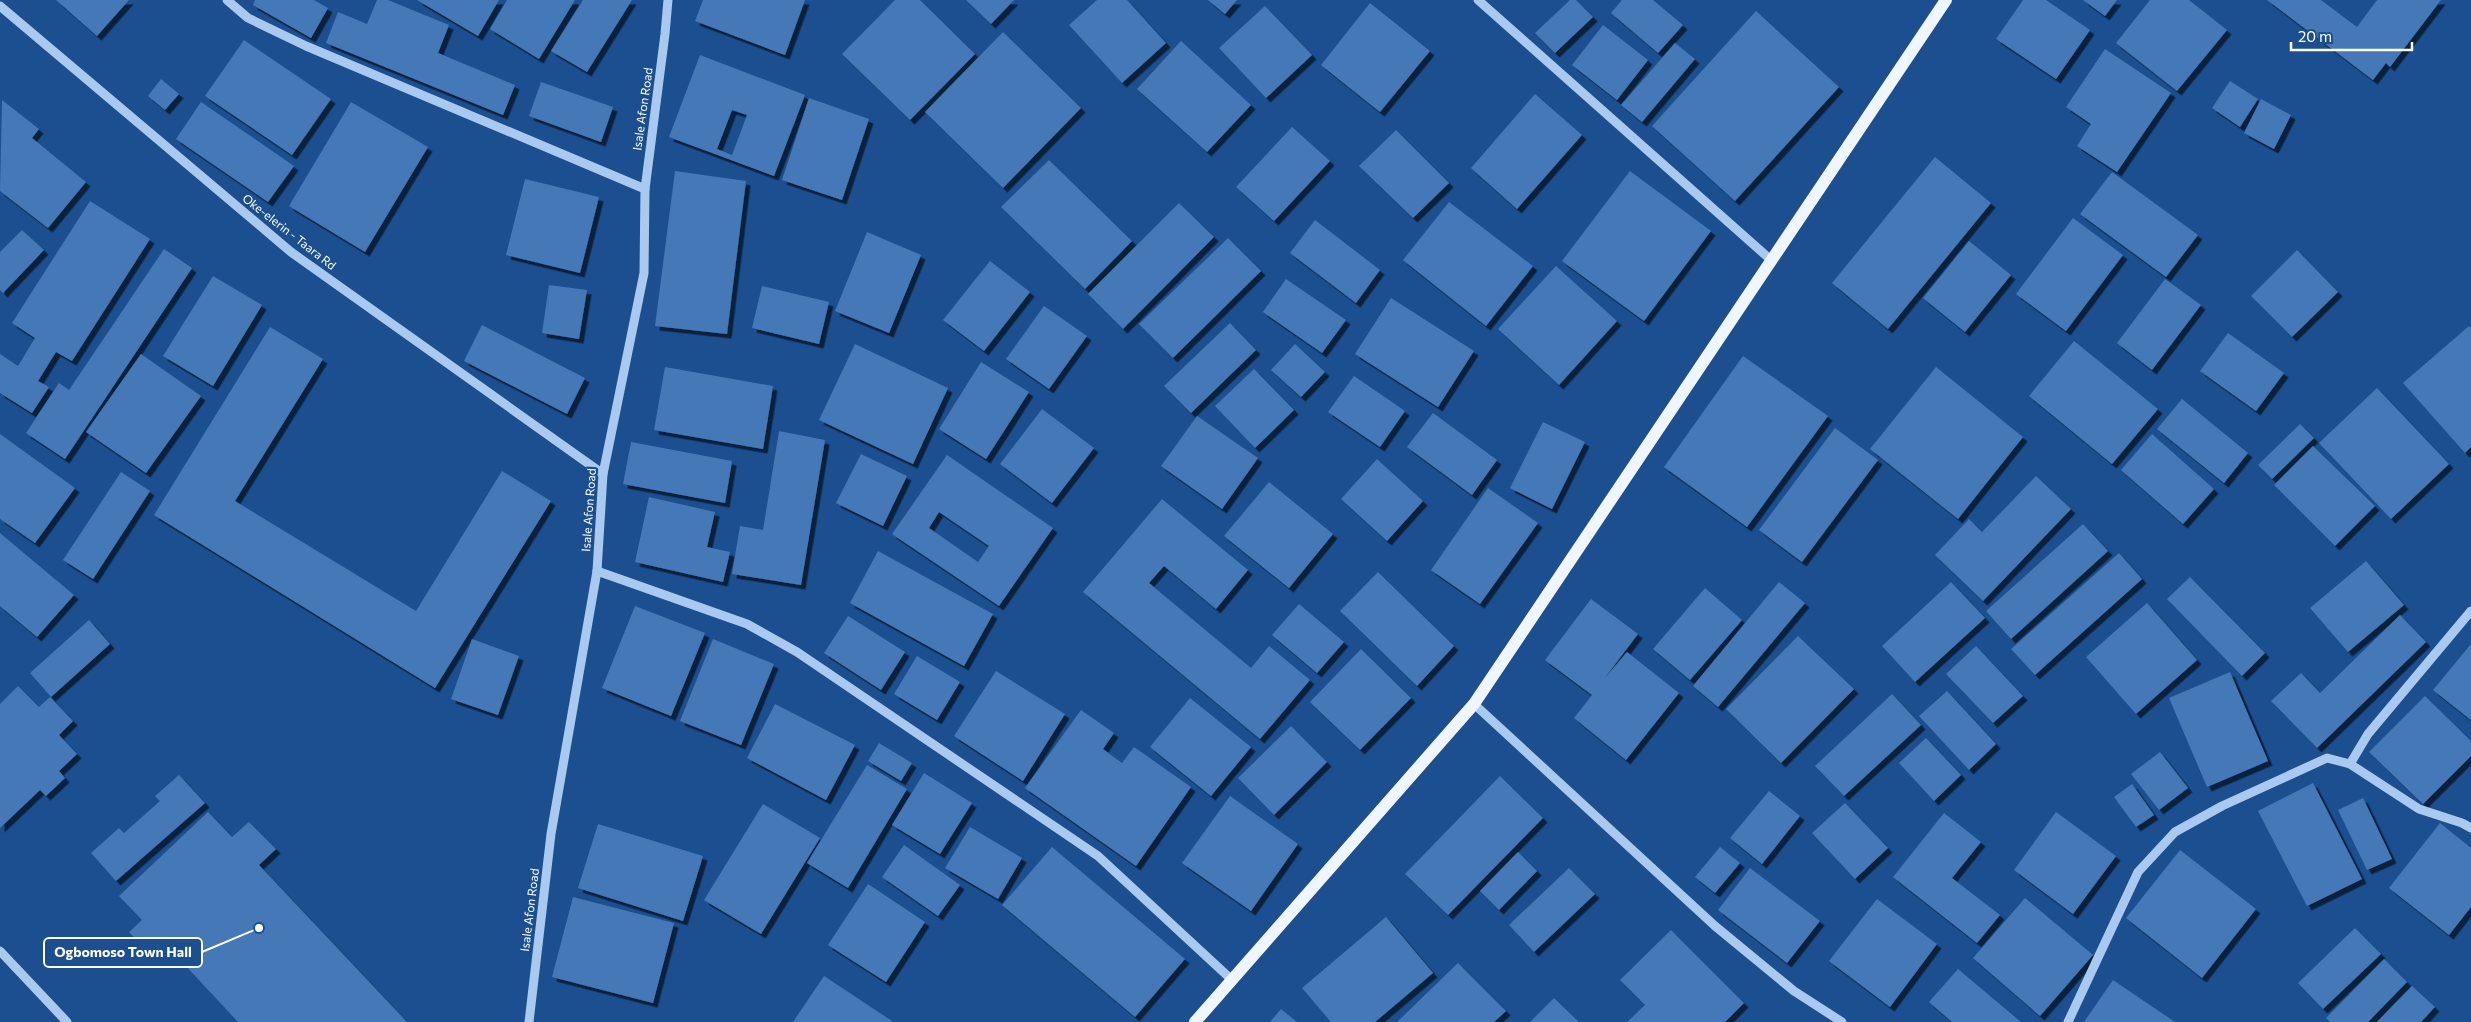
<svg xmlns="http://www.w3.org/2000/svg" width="2471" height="1022" font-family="Commissioner,sans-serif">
<defs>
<filter id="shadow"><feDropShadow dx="4.5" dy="4.5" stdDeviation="0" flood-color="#0009"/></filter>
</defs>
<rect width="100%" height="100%" fill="#1b4f8f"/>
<g fill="#4478b7" fill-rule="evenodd" filter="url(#shadow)">
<polygon points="56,0 129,0 97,36"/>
<polygon points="255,0 314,0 328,8 311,38 253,5"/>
<polygon points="377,0 388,0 449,25 438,53 515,85 503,115 326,43 338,12 367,24"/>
<polygon points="417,0 499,0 478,36"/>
<polygon points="507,0 575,0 539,59 490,29"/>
<polygon points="583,0 632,0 587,72 551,51"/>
<polygon points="703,0 805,0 785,55 695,21"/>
<polygon points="895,0 920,0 975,54 910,120 842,54"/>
<polygon points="966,0 1014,0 991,24"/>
<polygon points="1097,0 1127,0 1166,43 1122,83 1069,25"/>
<polygon points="1208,0 1237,0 1225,14"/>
<polygon points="1570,0 1576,0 1593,17 1555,53 1535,33"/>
<polygon points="1622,0 1653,0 1683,25 1658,53 1611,13"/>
<polygon points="2023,0 2046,0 2090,30 2056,79 1996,39"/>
<polygon points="2083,0 2117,0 2105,16"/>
<polygon points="2150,0 2189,0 2227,30 2177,91 2116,43"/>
<polygon points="2267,0 2321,0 2357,27 2377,0 2441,0 2390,67 2386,63 2373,80"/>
<polygon points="1370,3 1430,51 1380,112 1321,65"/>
<polygon points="1265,6 1312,55 1266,98 1219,48"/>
<polygon points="1756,11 1839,87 1735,201 1652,126"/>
<polygon points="1603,25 1648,60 1617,100 1572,65"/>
<polygon points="1003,32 1081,108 1003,188 925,112"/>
<polygon points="244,40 331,99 292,155 205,96"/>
<polygon points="1181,41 1251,105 1207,152 1137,89"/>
<polygon points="1675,43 1695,59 1642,122 1621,105"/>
<polygon points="2105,49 2171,93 2117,172 2077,146 2091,124 2066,107"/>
<path d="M700 55 805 95 774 176 669 137ZM732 110 747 115 732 155 717 149Z"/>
<polygon points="161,79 179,94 165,110 148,96"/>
<polygon points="2230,81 2258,99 2240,127 2212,108"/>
<polygon points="541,82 613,107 601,142 529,116"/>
<polygon points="1535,94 1582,135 1517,209 1471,168"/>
<polygon points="809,98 869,119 842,200 782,180"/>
<polygon points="2261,99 2291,115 2274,149 2244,133"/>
<polygon points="2,100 39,129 32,138 86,182 48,228 0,191"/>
<polygon points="201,102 294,166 268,202 176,139"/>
<polygon points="351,102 428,147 365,252 289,206"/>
<polygon points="1292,127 1330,161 1274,221 1236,187"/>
<polygon points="1396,130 1449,183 1413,218 1359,166"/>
<polygon points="1935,157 1991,203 1888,329 1832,283"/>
<polygon points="1049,160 1132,241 1085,289 1001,207"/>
<polygon points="675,171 746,181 727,334 655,326"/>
<polygon points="1630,171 1711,231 1644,321 1562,261"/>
<polygon points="2112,172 2198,235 2166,277 2080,214"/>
<polygon points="525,179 599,197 580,273 506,255"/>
<polygon points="90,201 150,239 72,361 56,352 38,381 49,387 32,413 0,393 0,354 18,366 35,338 12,323"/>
<polygon points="1449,202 1533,266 1486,326 1403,260"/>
<polygon points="1179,203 1214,237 1123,329 1088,294"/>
<polygon points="2073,218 2123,255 2066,331 2016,294"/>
<polygon points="1315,220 1380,270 1356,303 1290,253"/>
<polygon points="22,230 44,250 3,293 0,290 0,252"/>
<polygon points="867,232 921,255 889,333 835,311"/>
<polygon points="1228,238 1261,271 1173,358 1139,324"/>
<polygon points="1969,241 2011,275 1965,332 1923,298"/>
<polygon points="164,249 192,268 65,459 26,433 59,383 69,390"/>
<polygon points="2297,250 2338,292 2292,337 2251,296"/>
<polygon points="990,261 1030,292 984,351 943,320"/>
<polygon points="1556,266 1617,321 1559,385 1498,329"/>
<polygon points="213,276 262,305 213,386 163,356"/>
<polygon points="1286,279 1346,320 1322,353 1263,312"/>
<polygon points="2165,279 2201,305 2152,370 2117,343"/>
<polygon points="549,285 587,290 579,339 542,333"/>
<polygon points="762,286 829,302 819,344 752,328"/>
<polygon points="1391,298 1474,351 1438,407 1355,354"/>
<polygon points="1044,306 1087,336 1049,389 1006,359"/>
<polygon points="1230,323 1256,350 1191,413 1164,386"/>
<polygon points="482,325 585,378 567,414 464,361"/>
<polygon points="2469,326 2471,328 2471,447 2465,453 2403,383"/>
<polygon points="270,327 323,359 235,501 416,611 502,471 551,501 435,688 154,515"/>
<polygon points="2228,333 2284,373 2256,411 2200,371"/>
<polygon points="2074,341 2158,409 2112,464 2029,396"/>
<polygon points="855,344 948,388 913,464 819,420"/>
<polygon points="1295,344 1325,372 1301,397 1271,370"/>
<polygon points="141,354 201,396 146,473 86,432"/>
<polygon points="1743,356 1828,416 1747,527 1664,467"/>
<polygon points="981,362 1029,392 986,459 939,429"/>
<polygon points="665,367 773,386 763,449 654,430"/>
<polygon points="1936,367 2023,437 1958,519 1870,449"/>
<polygon points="1254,369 1294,410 1255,448 1215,406"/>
<polygon points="1354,376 1405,411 1380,447 1328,412"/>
<polygon points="2377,388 2449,464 2391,519 2319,443"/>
<polygon points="2182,399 2248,453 2224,483 2157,429"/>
<polygon points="1042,409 1094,448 1052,503 1000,464"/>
<polygon points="1433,413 1497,460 1472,495 1407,447"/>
<polygon points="1197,416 1258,458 1222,509 1161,466"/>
<polygon points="1543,422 1585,442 1552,509 1510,488"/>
<polygon points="2300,424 2314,438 2272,479 2258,465"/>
<polygon points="1835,428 1878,460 1802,562 1759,530"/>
<polygon points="779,431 825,440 801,585 732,574 740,526 763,530"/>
<polygon points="0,434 75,488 35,543 0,519"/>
<polygon points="2152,434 2214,489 2183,524 2121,470"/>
<polygon points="631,442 732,461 725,503 623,484"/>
<polygon points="2313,446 2375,506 2335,546 2274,485"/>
<polygon points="861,454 907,476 883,526 836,503"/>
<path d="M947 455 1053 528 999 606 892 534ZM939 512 989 546 978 562 929 528Z"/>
<polygon points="1377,459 1423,501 1387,541 1341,499"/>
<polygon points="121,472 150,491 93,579 63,560"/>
<polygon points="2036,476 2071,509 1983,601 1935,555 1969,519 1982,532"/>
<polygon points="1269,482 1333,534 1289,588 1224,536"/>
<polygon points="1488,488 1538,523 1480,604 1431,570"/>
<polygon points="649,497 715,512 707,547 730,552 723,582 635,562"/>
<polygon points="1162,499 1248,570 1216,609 1164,566 1149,583 1251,668 1269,646 1310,680 1260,739 1083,592"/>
<polygon points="2083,524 2108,551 2011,639 1986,611"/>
<polygon points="0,533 74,595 37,637 0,606"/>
<polygon points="878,551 993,614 964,666 850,603"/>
<polygon points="2119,553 2142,579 2035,675 2011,649"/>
<polygon points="2366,561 2404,605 2348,652 2310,608"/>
<polygon points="1378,572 1454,646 1417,686 1340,611"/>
<polygon points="2190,577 2265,653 2242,676 2167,599"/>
<polygon points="1779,582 1805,603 1718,707 1693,686"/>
<polygon points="1951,582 1985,618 1915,682 1882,646"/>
<polygon points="1705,588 1742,620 1690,680 1653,649"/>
<polygon points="1591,599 1638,634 1604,679 1627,652 1679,693 1626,760 1574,718 1592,695 1545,660"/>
<polygon points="2147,603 2197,660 2136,714 2086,657"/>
<polygon points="1299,604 1344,642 1317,673 1272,635"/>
<polygon points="635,606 705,633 671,716 602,688"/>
<polygon points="2400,615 2426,642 2317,748 2271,701 2301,673 2320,693"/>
<polygon points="848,616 905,652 881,690 824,653"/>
<polygon points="89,620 110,644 51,697 30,673"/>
<polygon points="1798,636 1854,689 1781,763 1726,709"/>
<polygon points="472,639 519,656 498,715 451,699"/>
<polygon points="713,639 774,664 741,745 680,721"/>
<polygon points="2471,644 2471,720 2433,690"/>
<polygon points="1976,646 2023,696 1993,723 1946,674"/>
<polygon points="1361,649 1411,698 1360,750 1310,702"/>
<polygon points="917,656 960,682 937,720 894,694"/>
<polygon points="996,671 1065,714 1023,781 954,736"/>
<polygon points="2230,672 2268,761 2207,787 2169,698"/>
<polygon points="18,686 39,707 50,697 73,721 59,735 77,754 59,771 65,778 46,796 40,790 0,828 0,704"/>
<polygon points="1947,691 1996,744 1969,770 1919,716"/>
<polygon points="1892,694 1921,725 1844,796 1815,766"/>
<polygon points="2425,696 2471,741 2471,756 2423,804 2369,752"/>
<polygon points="1190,698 1251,747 1211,796 1150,747"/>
<polygon points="775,704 855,745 826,800 747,758"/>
<polygon points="1081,710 1114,733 1103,749 1122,763 1134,747 1191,787 1136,866 1025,788"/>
<polygon points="1291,726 1327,762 1274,815 1238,778"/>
<polygon points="1926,738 1961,775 1934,801 1899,763"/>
<polygon points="879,743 912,763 901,781 868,761"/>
<polygon points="2160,752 2188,788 2159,810 2131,774"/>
<polygon points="867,765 907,789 848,888 807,863"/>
<polygon points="924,773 972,803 940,854 892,825"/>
<polygon points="179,775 205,803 116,881 91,853 119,828 124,833 160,801 155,796"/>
<polygon points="1500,776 1543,818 1448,915 1405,874"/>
<polygon points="2313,783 2362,879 2307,906 2258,811"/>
<polygon points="2132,784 2154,815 2136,827 2114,797"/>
<polygon points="1769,791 1800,816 1762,864 1730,838"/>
<polygon points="1230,796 1298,844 1251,911 1182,863"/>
<polygon points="2363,798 2392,859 2367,870 2338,810"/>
<polygon points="1845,803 1888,848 1855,879 1812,833"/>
<polygon points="763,804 820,838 761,934 704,900"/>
<polygon points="208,812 232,837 249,822 276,849 259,865 407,1022 238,1022 169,948 156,960 129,932 142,920 119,896"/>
<polygon points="2056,812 2116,856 2073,914 2014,870"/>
<polygon points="1944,813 1981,842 1952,878 2000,915 1977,943 1893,877"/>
<polygon points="2440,823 2471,848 2471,907 2449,935 2389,888"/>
<polygon points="598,824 703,856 683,921 578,888"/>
<polygon points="970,827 1022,858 998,899 945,868"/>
<polygon points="904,845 960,885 938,916 882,877"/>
<polygon points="1052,847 1185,959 1135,1017 1002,905"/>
<polygon points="1720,847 1740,863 1715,893 1695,877"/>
<polygon points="2180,850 2256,909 2202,978 2126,918"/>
<polygon points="1518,852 1537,871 1499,910 1480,891"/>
<polygon points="1569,868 1595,894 1534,952 1509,925"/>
<polygon points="1750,868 1820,921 1787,963 1718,910"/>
<polygon points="868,884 925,922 886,982 828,945"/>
<polygon points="573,897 674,923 653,1003 552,977"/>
<polygon points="2025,898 2093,955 2040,1016 1973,958"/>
<polygon points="1877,899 1937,944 1890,1007 1829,961"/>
<polygon points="1386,917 1433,973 1375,1022 1331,1022 1302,988"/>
<polygon points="2355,928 2381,954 2323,1009 2298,983"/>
<polygon points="1671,930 1744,1003 1725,1022 1627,1022 1645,1005 1620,980"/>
<polygon points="2384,959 2407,982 2368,1022 2330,1022 2326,1018"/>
<polygon points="1458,963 1506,1011 1494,1022 1397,1022"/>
<polygon points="1958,969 2021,1022 1952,1022 1929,1002"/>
<polygon points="824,976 892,1021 891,1022 793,1022"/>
<polygon points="2113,980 2175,1022 2084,1022"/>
<polygon points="2412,986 2435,1007 2421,1022 2377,1022"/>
<polygon points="1554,998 1579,1022 1530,1022"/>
<polygon points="1281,1009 1297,1022 1270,1022"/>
</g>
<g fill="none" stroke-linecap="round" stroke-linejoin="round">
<g stroke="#a9c9ee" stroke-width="9">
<polyline points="227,0 248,18 306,46 645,189"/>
<polyline points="1478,0 1771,260"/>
<polyline points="0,6 291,252 603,474"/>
<polyline points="597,571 747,624 797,652 1098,856 1232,980"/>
<polyline points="1474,704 1715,926 1794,991 1842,1022"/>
<polyline points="2350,764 2419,809 2462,823 2471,828"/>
<polyline points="0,951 67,1022"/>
<polyline points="529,1022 551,834 597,571 603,474 644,273 645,189 665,34 668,0"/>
<polyline points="2068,1022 2138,872 2175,832 2222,806 2327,758 2350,764 2368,734 2471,611"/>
</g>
<polyline stroke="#f0f6ff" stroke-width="12" points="1195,1022 1474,704 1946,0"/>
</g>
<g text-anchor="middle" stroke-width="4.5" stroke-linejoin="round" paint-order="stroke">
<g font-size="12" fill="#fff" stroke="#1b4f8f">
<text transform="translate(643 109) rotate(-82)" y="4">Isale Afon Road</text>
<text transform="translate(289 232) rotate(38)" y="4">Oke-elerin - Taara Rd</text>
<text transform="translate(589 510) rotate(-86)" y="4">Isale Afon Road</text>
<text transform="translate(530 910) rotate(-83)" y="4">Isale Afon Road</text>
</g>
</g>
<path fill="none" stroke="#fff" stroke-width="2" d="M259 928L202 952"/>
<circle fill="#fff" stroke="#1b4f8f" stroke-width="2" cx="259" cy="928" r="5"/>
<rect fill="#1b4f8f" stroke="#fff" stroke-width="2" x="44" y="938" width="158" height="29" rx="5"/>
<g font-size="14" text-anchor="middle" font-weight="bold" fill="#fff">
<text x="123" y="957">Ogbomoso Town Hall</text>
</g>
<path d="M2291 42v8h121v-8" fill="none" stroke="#ffffff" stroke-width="2.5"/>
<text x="2298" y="42" font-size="15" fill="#ffffff" stroke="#1b4f8f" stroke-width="4" paint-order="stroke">20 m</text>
</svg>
